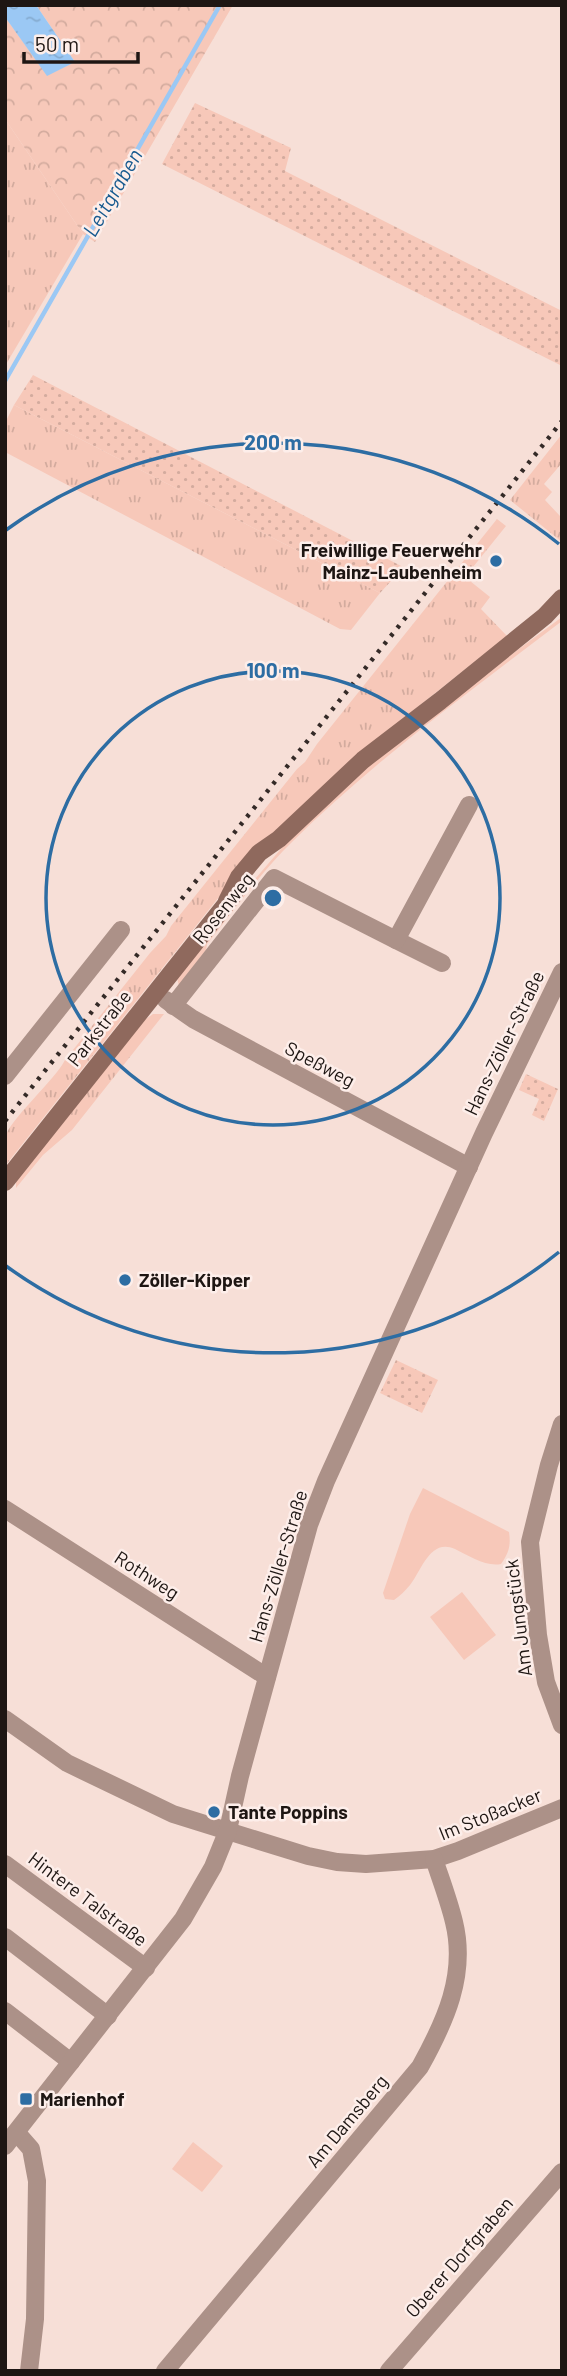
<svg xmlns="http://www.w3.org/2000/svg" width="567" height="2376" font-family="Barlow,sans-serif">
<defs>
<pattern id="grass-tufts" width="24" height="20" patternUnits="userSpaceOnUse" patternTransform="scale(1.75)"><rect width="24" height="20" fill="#f7c8b9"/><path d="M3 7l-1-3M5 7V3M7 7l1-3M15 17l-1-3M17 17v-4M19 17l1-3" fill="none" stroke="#d3ab9e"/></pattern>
<pattern id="forest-crowns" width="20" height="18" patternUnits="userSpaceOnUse" patternTransform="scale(1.75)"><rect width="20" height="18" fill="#f7c8b9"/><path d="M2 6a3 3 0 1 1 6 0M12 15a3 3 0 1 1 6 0" fill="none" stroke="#d3ab9e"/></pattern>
<pattern id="garden-dots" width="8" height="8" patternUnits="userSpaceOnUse" patternTransform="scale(1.75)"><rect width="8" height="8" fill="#f7c8b9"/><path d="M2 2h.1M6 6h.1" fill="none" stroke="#d3ab9e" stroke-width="1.8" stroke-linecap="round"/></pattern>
<pattern id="water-ripples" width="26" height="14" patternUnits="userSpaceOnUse" patternTransform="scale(1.75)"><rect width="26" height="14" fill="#9bc8f4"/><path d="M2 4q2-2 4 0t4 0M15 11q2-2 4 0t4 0" fill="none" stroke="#85abd0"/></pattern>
</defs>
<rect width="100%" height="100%" fill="#f7dfd7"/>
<g fill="url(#grass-tufts)">
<polygon points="5,119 83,234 5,366"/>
<polygon points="14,405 380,593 351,630 340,629 5,452 5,423"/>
<polygon points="562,434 562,463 544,484 552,492 545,500 560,516 562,515 562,542 510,500"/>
<path d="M497 519 506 526 465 577 490 597 481 609 507 636 356 756 250 858 5 1166C5 1157 4 1147 5 1138 8 1121 55 1080 65 1060L150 953 166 936 171 926 297 769 305 762 317 744Z"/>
<path d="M562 617V621C470 691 375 760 293 841 261 872 235 909 207 944L206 950 179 986 177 978 238 899 292 836 337 791 466 688Z"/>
<polygon points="153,1014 164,1014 72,1130 43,1155 16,1188 16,1181 139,1024"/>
</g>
<polygon fill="url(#forest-crowns)" points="36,5 233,5 95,242 83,234 5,119 5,17 47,75 75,62"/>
<g fill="#f7c8b9">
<path d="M423 1488 509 1532C511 1545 509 1553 501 1564 486 1567 469 1556 455 1549 430 1538 422 1570 410 1585 405 1591 400 1596 394 1600L385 1599 383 1593 410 1514Z"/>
<polygon points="462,1592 496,1635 464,1660 430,1617"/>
<polygon points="193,2142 223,2166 202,2192 172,2169"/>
</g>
<g fill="url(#garden-dots)">
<polygon points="195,103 291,148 285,171 562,311 562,366 162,164"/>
<polygon points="33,375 403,567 404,567 380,593 14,405"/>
<polygon points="526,1074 558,1089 544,1121 532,1115 539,1099 519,1090"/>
<polygon points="396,1360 438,1380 422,1413 380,1393"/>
</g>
<polygon fill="url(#water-ripples)" points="5,5 36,5 75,62 47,76 5,17"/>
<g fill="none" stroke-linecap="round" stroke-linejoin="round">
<polyline stroke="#9bc8f4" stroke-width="4.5" points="5,381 220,5"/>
<g stroke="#ac9188" stroke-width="18">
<polyline points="396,940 442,963"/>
<polyline points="166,1000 193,1019 469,1167"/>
<polyline points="173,1006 274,878 396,940 469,805"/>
<polyline points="5,1076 121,930"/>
<polyline points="562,1424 549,1465 530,1542 538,1635 546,1682 562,1725"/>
<polyline points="5,1509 267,1677"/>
<polyline points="5,1719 67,1763 173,1814 308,1856 337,1862 366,1864 434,1859 458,1851 562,1808"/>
<polyline points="5,1864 146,1968"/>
<polyline points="5,1937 108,2016"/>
<polyline points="5,2011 71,2062"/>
<polyline points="17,2133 31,2149 37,2181 35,2319 29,2371"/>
<polyline points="5,2146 183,1919 213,1867 228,1830 240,1776 309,1525 326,1481 484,1133 562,972"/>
<path d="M165 2371 420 2067C445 2022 467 1975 454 1922 449 1901 441 1880 434 1859"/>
<polyline points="389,2371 562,2172"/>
</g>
<g stroke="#8f695d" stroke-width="18">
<polyline points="227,901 239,877 259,853 279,839 363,760 440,701 545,616 562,598"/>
<polyline points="5,1182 234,894"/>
</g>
<polyline stroke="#342a27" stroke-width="4.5" stroke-dasharray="3.5 7" stroke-linecap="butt" points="5,1121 562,421"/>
</g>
<g fill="none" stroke="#2d6da3" stroke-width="3.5">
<circle cx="273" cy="898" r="227"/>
<path d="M559 1252A455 455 0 0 1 6 1266M6 530A455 455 0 0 1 559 544"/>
</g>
<g fill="#2d6da3" stroke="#fdeeea" stroke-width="2.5">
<circle cx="496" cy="561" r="7"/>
<circle cx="125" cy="1280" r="7"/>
<circle cx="214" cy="1812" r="7"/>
<rect x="19" y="2092" width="14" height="14" rx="3.5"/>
</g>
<g text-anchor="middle" stroke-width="5" stroke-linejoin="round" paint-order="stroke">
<g font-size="19" font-weight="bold" fill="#1e1613" stroke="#fdeeea" text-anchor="start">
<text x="482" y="557" text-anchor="end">Freiwillige Feuerwehr<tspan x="482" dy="22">Mainz-Laubenheim</tspan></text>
<text x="139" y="1287">Zöller-Kipper</text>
<text x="228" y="1819">Tante Poppins</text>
<text x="40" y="2106">Marienhof</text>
</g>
<g font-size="19" fill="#1e1613" stroke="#fdeeea">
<text transform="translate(223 908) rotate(-51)" y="7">Rosenweg</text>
<text transform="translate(99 1028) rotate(-52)" y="7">Parkstraße</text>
<text transform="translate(504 1043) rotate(-64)" y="7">Hans-Zöller-Straße</text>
<text transform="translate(320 1064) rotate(28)" y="7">Speßweg</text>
<text transform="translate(278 1566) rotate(-73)" y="7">Hans-Zöller-Straße</text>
<text transform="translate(147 1575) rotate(33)" y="7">Rothweg</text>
<text transform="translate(518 1618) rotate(-97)" y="7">Am Jungstück</text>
<text transform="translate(490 1814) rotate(-22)" y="7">Im Stoßacker</text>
<text transform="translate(88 1899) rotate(37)" y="7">Hintere Talstraße</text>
<text transform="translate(347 2121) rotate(-50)" y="7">Am Damsberg</text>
<text transform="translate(459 2257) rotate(-49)" y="7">Oberer Dorfgraben</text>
</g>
<g font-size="21" font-style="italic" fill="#185a8f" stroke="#fdeeea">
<text transform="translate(113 193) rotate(-60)" y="7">Leitgraben</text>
</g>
</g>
<circle cx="273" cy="898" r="10" fill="#2d6da3" stroke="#fdeeea" stroke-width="3.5"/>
<g font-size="21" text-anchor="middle" font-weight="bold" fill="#2d6da3" stroke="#fdeeea" stroke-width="5" stroke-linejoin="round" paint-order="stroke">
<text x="273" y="450">200 m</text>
<text x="273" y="678">100 m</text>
</g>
<rect width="567" height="2376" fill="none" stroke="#1e1613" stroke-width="14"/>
<path d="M24 52v10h114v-10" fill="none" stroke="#1e1613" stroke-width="3.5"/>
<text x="35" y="52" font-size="21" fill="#1e1613" stroke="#fdeeea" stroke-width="5" paint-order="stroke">50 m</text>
</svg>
